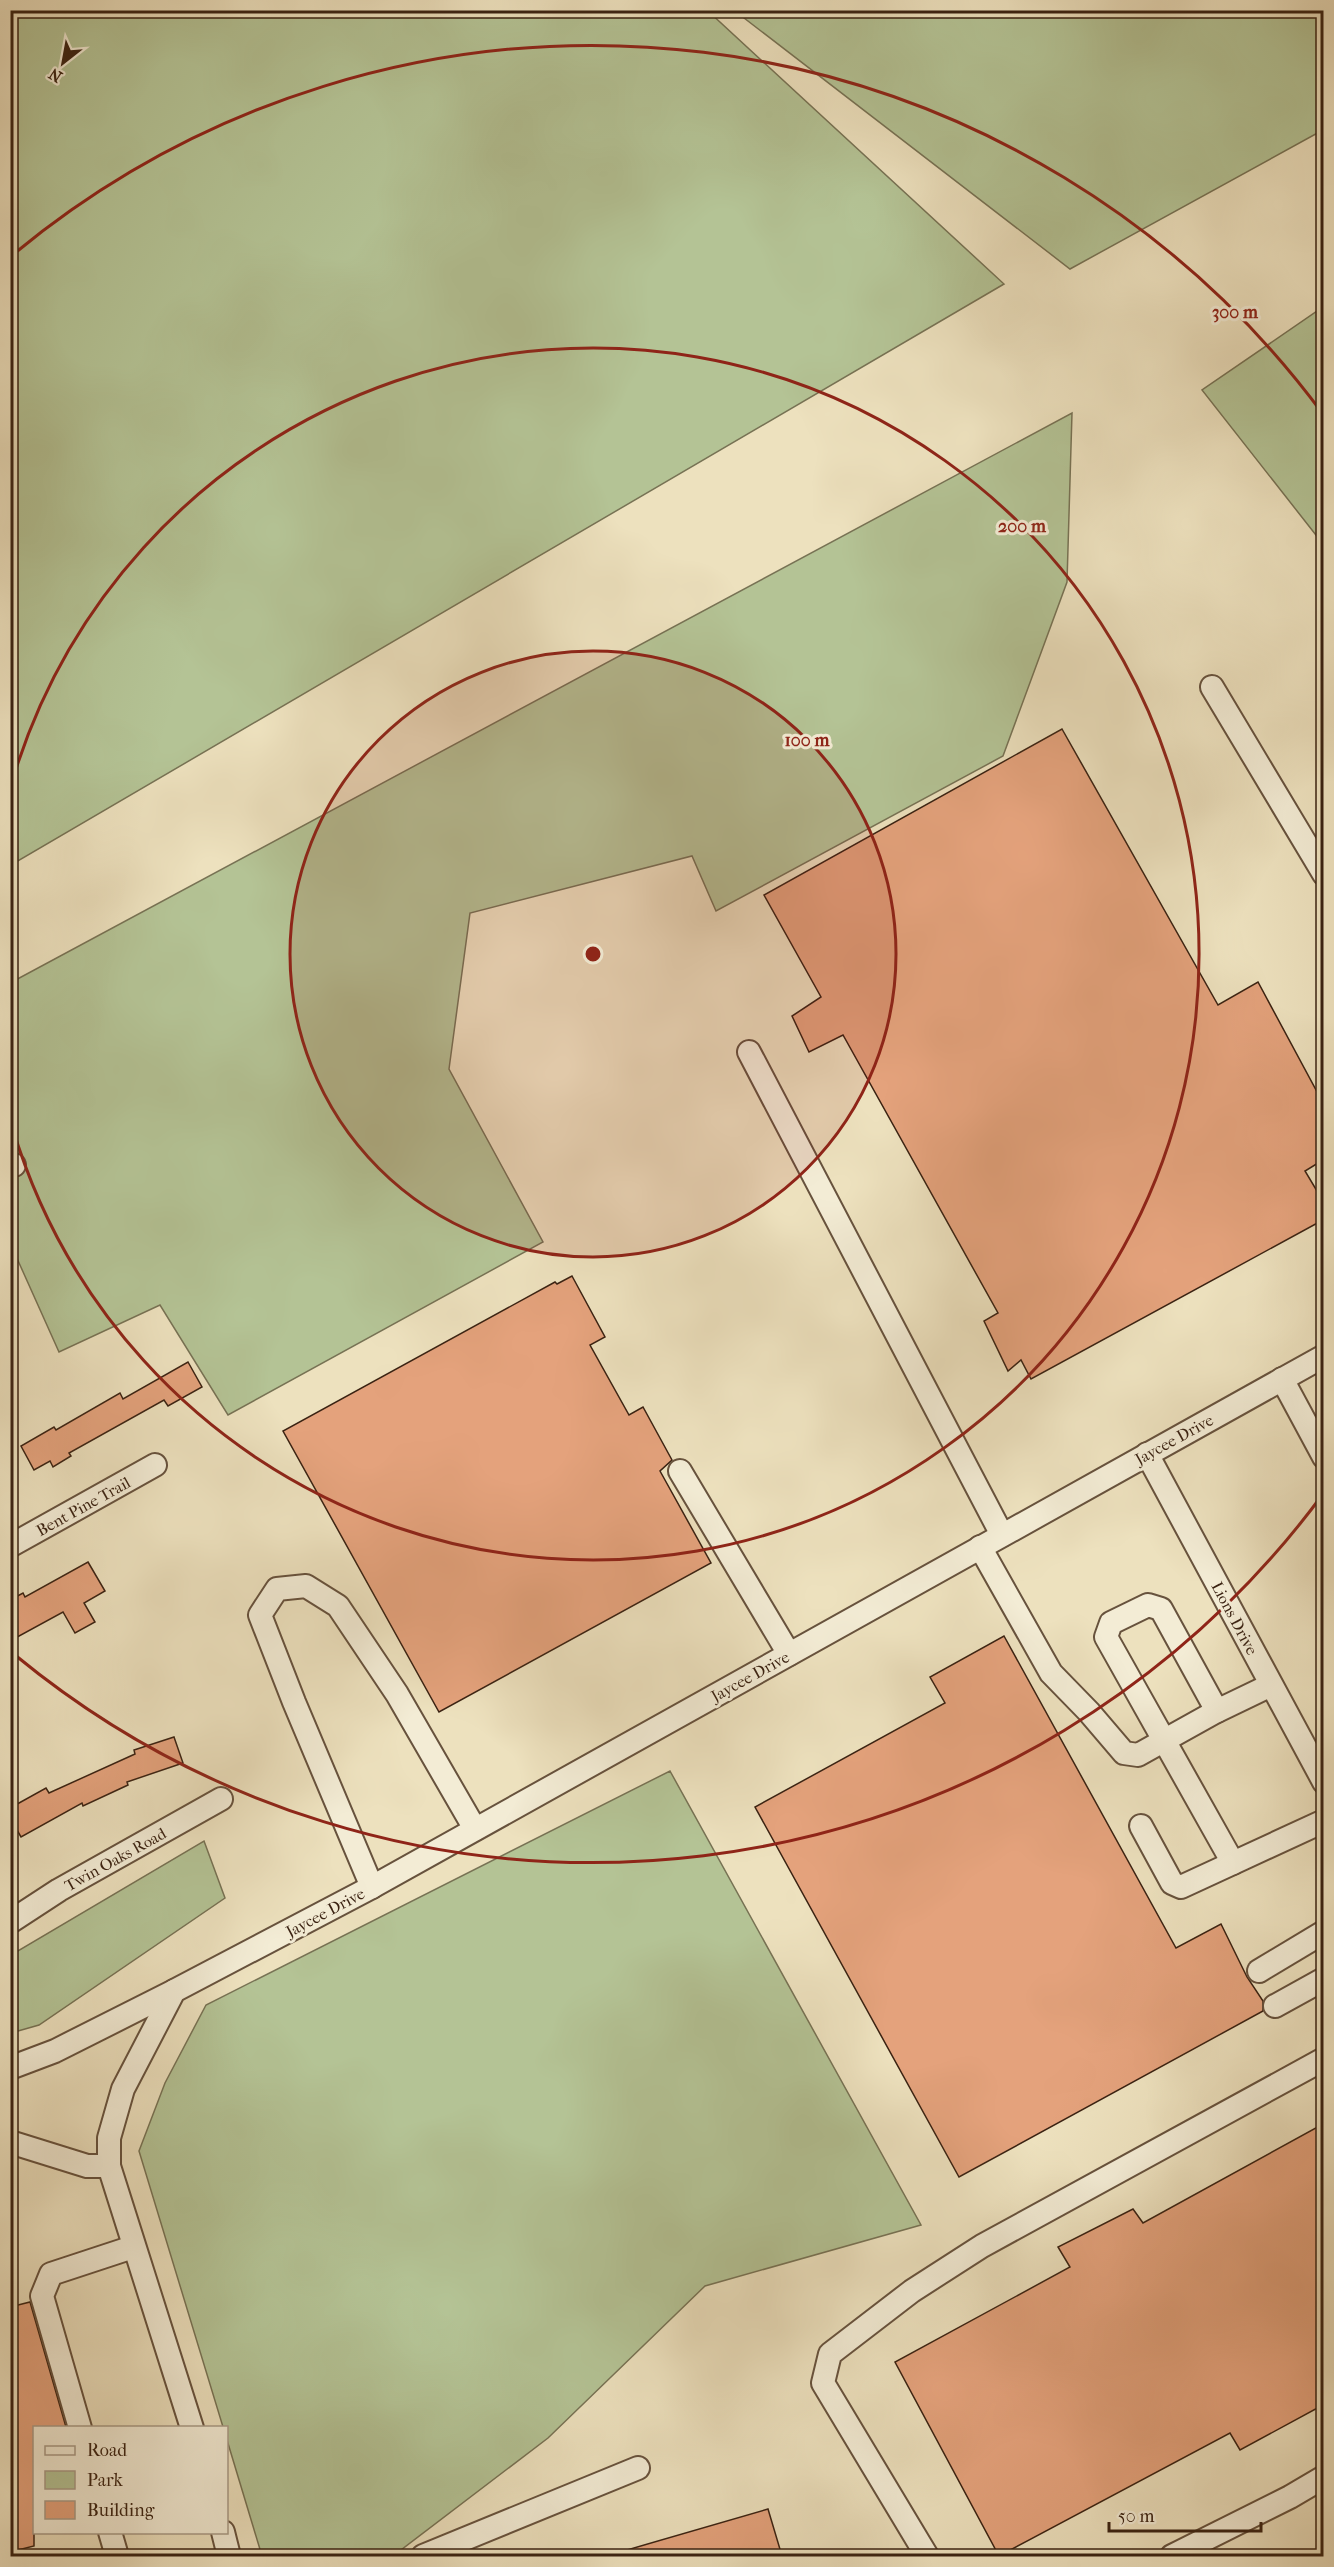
<svg xmlns="http://www.w3.org/2000/svg" width="1334" height="2567" font-family="'IM FELL French Canon',serif">
<rect width="100%" height="100%" fill="#ede1be"/>
<filter id="stains"><feTurbulence type="fractalNoise" baseFrequency=".00333" numOctaves="4"/><feColorMatrix values="0 0 0 0 .2 0 0 0 0 .09 0 0 0 0 .02 0 0 0 .5 -.17"/></filter>
<radialGradient id="worn" r=".72"><stop offset=".6" stop-color="#630" stop-opacity="0"/><stop offset="1" stop-color="#630" stop-opacity=".3"/></radialGradient>
<g fill="#b4c395" stroke="#777254" stroke-width="1.5">
<polygon points="10,11 708,11 1004,284 11,865"/>
<polygon points="735,11 1323,11 1323,130 1070,269"/>
<polygon points="1323,307 1323,544 1202,390"/>
<polygon points="1072,413 1067,582 1003,756 716,911 692,856 470,913 449,1069 543,1242 228,1415 160,1305 59,1352 11,1245 10,983"/>
<polygon points="670,1771 921,2225 705,2286 548,2438 393,2556 262,2556 227,2440 226,2428 223,2427 139,2151 165,2083 206,2005"/>
<polygon points="204,1841 225,1898 39,2025 11,2033 11,1960 16,1952"/>
</g>
<g fill="#e4a27c" stroke="#3a2212" stroke-width="1.5">
<polygon points="1062,729 1218,1005 1258,982 1323,1103 1323,1160 1305,1171 1323,1201 1323,1220 1031,1379 1021,1360 1008,1371 984,1321 998,1313 843,1035 809,1052 792,1016 821,997 764,895"/>
<polygon points="572,1276 605,1337 590,1345 629,1415 643,1407 672,1460 660,1471 711,1563 439,1712 283,1431 555,1282 557,1284"/>
<polygon points="188,1362 202,1387 168,1406 164,1400 69,1453 71,1456 53,1467 50,1461 34,1470 21,1446 54,1427 56,1430 120,1393 123,1399"/>
<polygon points="88,1562 105,1591 84,1603 95,1622 75,1633 63,1612 10,1641 10,1600 23,1593 25,1597"/>
<polygon points="1004,1636 1176,1948 1221,1924 1247,1977 1263,2001 1263,2011 959,2177 755,1807 945,1703 930,1677"/>
<polygon points="174,1737 183,1763 127,1782 128,1785 83,1806 82,1803 21,1837 10,1818 10,1808 46,1788 49,1793 135,1754 134,1750"/>
<polygon points="1323,2124 1323,2405 1240,2450 1230,2433 999,2556 895,2362 1070,2267 1058,2247 1133,2209 1143,2223"/>
<polygon points="30,2302 66,2427 34,2427 34,2546 10,2552 10,2307"/>
<polygon points="768,2509 782,2556 620,2556 620,2552"/>
</g>
<g fill="none" stroke-linecap="round" stroke-linejoin="round">
<g stroke="#67523d" stroke-width="26">
<g id="minor">
<polyline points="1212,687 1324,874"/>
<polyline points="749,1052 1002,1535"/>
<polyline points="10,1166 14,1165"/>
<polyline points="1282,1379 1324,1457"/>
<polyline points="1147,1454 1324,1782"/>
<polyline points="680,1471 789,1654"/>
<polyline points="10,1546 155,1465"/>
<polyline points="980,1547 1051,1673 1089,1712 1124,1753 1138,1755 1217,1711"/>
<polyline points="1271,1685 1217,1711 1161,1609 1148,1605 1111,1623 1106,1637 1233,1863 1324,1821"/>
<polyline points="1141,1826 1172,1883 1181,1887 1233,1863"/>
<polyline points="372,1887 294,1702 260,1615 277,1589 306,1586 338,1606 397,1694 475,1829"/>
<polyline points="10,1922 59,1890 221,1799"/>
<polyline points="1259,1971 1324,1932"/>
<polyline points="1275,2006 1324,1979"/>
<polyline points="10,2068 55,2051 174,1991"/>
<polyline points="10,2142 87,2166 109,2166"/>
<polyline points="80,2428 42,2296 51,2274 133,2247"/>
<polyline points="192,2428 109,2166 109,2138 123,2089 174,1991 372,1887 1324,1356"/>
<polyline points="110,2532 117,2556"/>
<polyline points="223,2532 229,2556"/>
<polyline points="423,2556 638,2468"/>
<polyline points="927,2556 823,2383 830,2354 912,2291 982,2246 1324,2059"/>
<polyline points="1172,2556 1290,2497 1324,2477"/>
</g>
</g>
<use href="#minor" stroke="#f3ecd5" stroke-width="22"/>
</g>
<circle cx="593" cy="954" r="303" fill="#8f2418" fill-opacity=".12"/>
<g fill="none" stroke="#8f2418" stroke-width="3">
<circle cx="593" cy="954" r="303"/>
<path d="M12 782A606 606 0 1 1 12 1126"/>
<path d="M1323 1494A908 908 0 0 1 15 1655M15 253A908 908 0 0 1 1323 414"/>
</g>
<g text-anchor="middle" stroke-width="6" stroke-linejoin="round" paint-order="stroke">
<g font-size="16" fill="#3a2212" stroke="#f3ecd5">
<text transform="translate(1174 1439) rotate(-29)" y="6">Jaycee Drive</text>
<text transform="translate(83 1506) rotate(-29)" y="6">Bent Pine Trail</text>
<text transform="translate(1235 1618) rotate(62)" y="6">Lions Drive</text>
<text transform="translate(750 1676) rotate(-29)" y="6">Jaycee Drive</text>
<text transform="translate(115 1859) rotate(-29)" y="6">Twin Oaks Road</text>
<text transform="translate(325 1912) rotate(-28)" y="6">Jaycee Drive</text>
</g>
</g>
<circle cx="593" cy="954" r="9" fill="#8f2418" stroke="#f3ecd5" stroke-width="3"/>
<g font-size="18" text-anchor="middle" font-weight="bold" fill="#8f2418" stroke="#f3ecd5" stroke-width="6" stroke-linejoin="round" paint-order="stroke">
<text x="1235" y="318">300 m</text>
<text x="1022" y="532">200 m</text>
<text x="807" y="746">100 m</text>
</g>
<rect width="1334" height="2567" fill="none" stroke="#ede1be" stroke-width="36"/>
<rect x="12" y="12" width="1310" height="2543" fill="none" stroke="#3a2212" stroke-width="3"/>
<rect x="18" y="18" width="1298" height="2531" fill="none" stroke="#3a2212" stroke-width="1.5"/>
<rect x="33" y="2426" width="195" height="108" fill="#f3ecd5" stroke="#a99b87" stroke-width="1.5"/>
<rect x="45" y="2446" width="30" height="9" fill="#f3ecd5" stroke="#a99b87" stroke-width="1.5"/>
<text x="87" y="2456" font-size="18" fill="#3a2212">Road</text>
<rect x="45" y="2471" width="30" height="18" fill="#b4c395" stroke="#a99b87" stroke-width="1.5"/>
<text x="87" y="2486" font-size="18" fill="#3a2212">Park</text>
<rect x="45" y="2501" width="30" height="18" fill="#e4a27c" stroke="#a99b87" stroke-width="1.5"/>
<text x="87" y="2516" font-size="18" fill="#3a2212">Building</text>
<g transform="translate(63 63) rotate(211)" stroke="#f3ecd5" stroke-width="4.5" paint-order="stroke">
<path d="M0-4.5L10 22L0 15L-10 22Z" fill="#3a2212"/>
<text y="-9" font-size="16" font-weight="bold" text-anchor="middle" fill="#3a2212">N</text>
</g>
<path d="M1109 2522v9h152v-9" fill="none" stroke="#3a2212" stroke-width="3"/>
<text x="1118" y="2522" font-size="18" fill="#3a2212" stroke="#f3ecd5" stroke-width="4.5" paint-order="stroke">50 m</text>
<rect width="100%" height="100%" filter="url(#stains)"/>
<rect width="100%" height="100%" fill="url(#worn)"/>
</svg>
